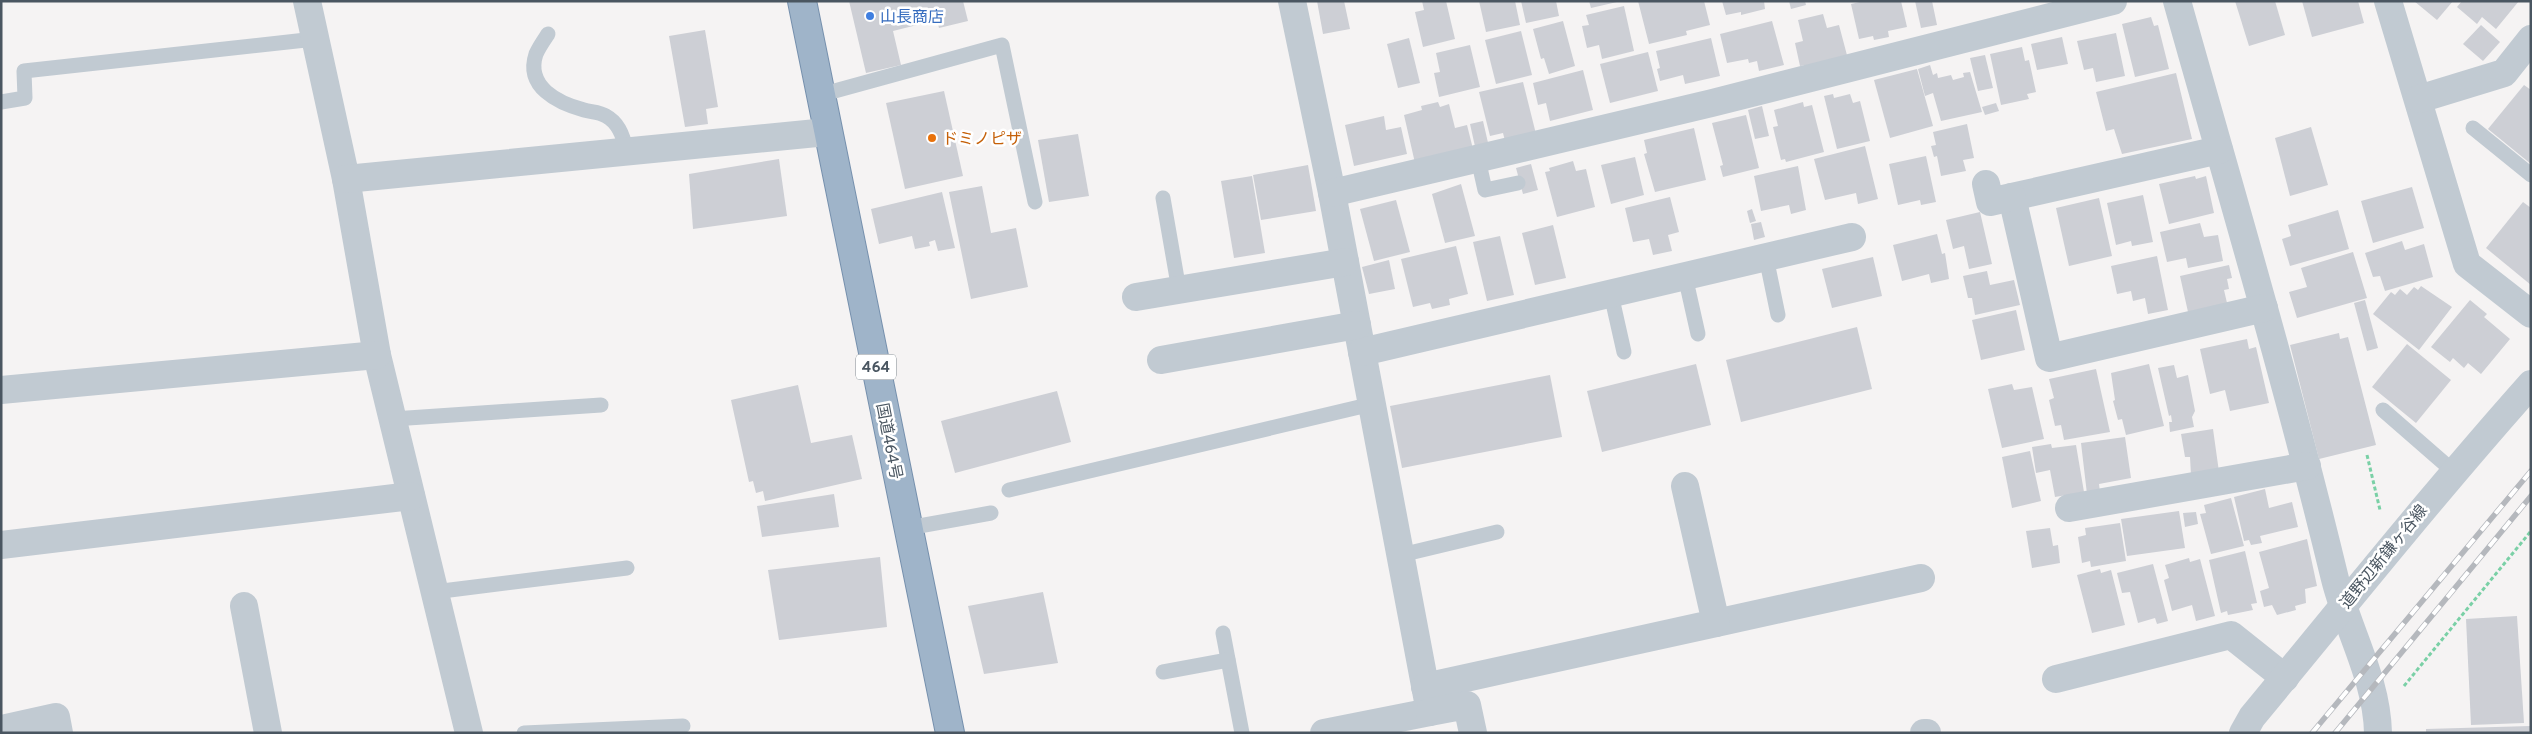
<svg xmlns="http://www.w3.org/2000/svg" width="2532" height="734" font-family="Overpass,'Noto Sans JP',sans-serif">
<rect width="100%" height="100%" fill="#f5f3f3"/>
<g fill="#cdcfd5">
<polygon points="849,1 963,1 968,21 939,28 937,20 893,31 901,65 866,73"/>
<polygon points="1317,1 1344,1 1350,29 1323,34"/>
<polygon points="1422,1 1446,1 1455,39 1423,47 1415,12 1424,10"/>
<polygon points="1479,1 1515,1 1520,25 1486,32"/>
<polygon points="1521,1 1556,1 1559,16 1526,23"/>
<polygon points="1589,1 1617,1 1617,2 1591,8"/>
<polygon points="1638,1 1704,1 1710,25 1686,31 1687,35 1649,44"/>
<polygon points="1722,1 1764,1 1765,9 1741,15 1741,12 1726,15"/>
<polygon points="1789,1 1805,1 1806,5 1791,9"/>
<polygon points="1864,1 1901,1 1907,27 1888,31 1889,37 1874,40 1873,36 1859,39 1851,4"/>
<polygon points="1915,1 1932,1 1937,25 1921,28"/>
<polygon points="2235,1 2275,1 2285,35 2249,46"/>
<polygon points="2302,1 2358,1 2364,23 2312,37"/>
<polygon points="2414,1 2453,1 2437,20"/>
<polygon points="2462,1 2519,1 2496,29 2482,17 2477,24 2457,7"/>
<polygon points="1624,6 1634,51 1602,59 1599,45 1587,48 1582,26 1589,25 1586,15"/>
<polygon points="1823,14 1827,28 1839,25 1848,59 1800,66 1795,43 1803,41 1798,20"/>
<polygon points="2151,17 2154,26 2158,25 2169,69 2135,77 2122,24"/>
<polygon points="1563,21 1575,66 1549,74 1544,58 1541,59 1533,29"/>
<polygon points="1772,21 1784,65 1759,71 1757,61 1749,63 1748,59 1727,63 1720,34"/>
<polygon points="2481,25 2500,42 2483,61 2463,44"/>
<polygon points="705,30 718,107 706,109 708,124 685,127 669,36"/>
<polygon points="1521,31 1532,75 1496,84 1485,40"/>
<polygon points="2116,33 2125,76 2096,82 2093,68 2084,70 2077,41"/>
<polygon points="2062,37 2068,64 2037,70 2031,44"/>
<polygon points="1409,38 1420,83 1398,88 1387,44"/>
<polygon points="1711,38 1720,76 1685,84 1683,75 1660,81 1657,69 1660,68 1656,51"/>
<polygon points="1470,45 1480,87 1439,97 1434,73 1440,72 1436,53"/>
<polygon points="2022,47 2025,61 2029,60 2036,92 2027,94 2029,99 2001,105 1990,54"/>
<polygon points="1648,52 1658,91 1610,103 1600,64"/>
<polygon points="1985,55 1993,88 1978,91 1970,58"/>
<polygon points="1930,65 1933,75 1937,73 1938,78 1951,75 1953,80 1964,77 1963,73 1970,72 1982,112 1941,121 1933,93 1925,96 1918,69"/>
<polygon points="1917,69 1933,126 1890,138 1874,80"/>
<polygon points="1583,70 1593,110 1550,121 1546,103 1538,105 1533,83"/>
<polygon points="2176,73 2192,139 2122,154 2114,129 2106,131 2096,92"/>
<polygon points="1523,82 1536,134 1505,141 1503,133 1490,136 1479,92"/>
<polygon points="2524,85 2531,90 2531,164 2488,129"/>
<polygon points="944,91 963,176 905,189 886,103"/>
<polygon points="1833,94 1834,98 1850,94 1853,103 1860,101 1870,141 1837,149 1824,96"/>
<polygon points="1438,102 1440,107 1449,104 1455,128 1467,125 1473,149 1415,163 1404,115 1422,110 1421,106"/>
<polygon points="1803,102 1804,107 1812,105 1824,152 1786,162 1785,159 1781,160 1773,127 1778,126 1774,110"/>
<polygon points="1996,103 1999,111 1985,115 1982,107"/>
<polygon points="1762,106 1769,136 1755,139 1748,110"/>
<polygon points="1746,115 1759,168 1723,177 1720,166 1723,165 1712,123"/>
<polygon points="1384,116 1386,130 1401,127 1407,154 1354,166 1345,125"/>
<polygon points="1483,121 1489,147 1476,151 1470,124"/>
<polygon points="1967,124 1974,158 1963,160 1966,171 1941,176 1937,156 1934,157 1931,146 1936,145 1933,132"/>
<polygon points="2311,127 2328,185 2290,196 2275,138"/>
<polygon points="1694,128 1706,180 1655,192 1644,154 1647,153 1644,140"/>
<polygon points="1078,134 1089,196 1049,202 1038,140"/>
<polygon points="1865,146 1878,199 1858,204 1856,193 1825,200 1814,159"/>
<polygon points="1926,156 1936,202 1921,205 1920,200 1898,205 1889,164"/>
<polygon points="1635,157 1644,195 1611,204 1601,165"/>
<polygon points="779,159 787,216 693,229 689,174"/>
<polygon points="1573,161 1576,171 1586,169 1595,207 1557,217 1545,172 1550,171 1549,168"/>
<polygon points="1531,164 1538,190 1523,194 1516,168"/>
<polygon points="1308,165 1316,211 1261,220 1253,175"/>
<polygon points="1798,166 1806,210 1791,214 1789,205 1761,211 1754,176"/>
<polygon points="1252,176 1265,253 1234,258 1221,181"/>
<polygon points="2195,176 2196,179 2206,176 2214,213 2169,224 2159,184"/>
<polygon points="1461,184 1475,236 1445,243 1432,194"/>
<polygon points="982,186 991,233 1016,228 1028,287 971,299 949,192"/>
<polygon points="2412,187 2424,228 2373,243 2361,201"/>
<polygon points="942,192 955,248 938,251 935,240 929,242 930,246 915,249 912,236 879,244 871,209"/>
<polygon points="2143,195 2153,242 2132,246 2131,241 2116,245 2107,203"/>
<polygon points="1670,197 1679,232 1668,235 1672,251 1653,255 1649,239 1633,242 1625,208"/>
<polygon points="2099,198 2112,256 2069,266 2056,208"/>
<polygon points="1396,200 1410,252 1374,261 1360,209"/>
<polygon points="2523,202 2531,208 2531,285 2486,248"/>
<polygon points="1752,209 1756,221 1750,223 1747,211"/>
<polygon points="2338,210 2349,249 2290,266 2282,239 2291,236 2288,225"/>
<polygon points="1980,212 1992,264 1969,269 1964,246 1953,249 1946,220"/>
<polygon points="1761,222 1765,237 1754,240 1751,224"/>
<polygon points="2200,223 2204,237 2218,235 2223,261 2188,268 2186,258 2167,262 2160,232"/>
<polygon points="1553,225 1566,278 1535,285 1522,233"/>
<polygon points="1937,234 1942,254 1945,253 1949,279 1931,283 1929,274 1902,281 1893,245"/>
<polygon points="1500,236 1514,295 1487,301 1473,242"/>
<polygon points="2402,241 2405,250 2424,244 2433,277 2385,291 2380,276 2373,277 2365,253"/>
<polygon points="1456,246 1468,294 1449,299 1450,305 1432,309 1430,303 1413,307 1401,259"/>
<polygon points="2353,252 2367,298 2297,318 2289,292 2307,287 2301,268"/>
<polygon points="2157,256 2168,310 2148,314 2145,298 2133,301 2131,291 2117,294 2111,266"/>
<polygon points="1873,257 1882,296 1832,308 1822,269"/>
<polygon points="1389,260 1395,289 1369,294 1362,267"/>
<polygon points="2229,265 2232,278 2227,279 2229,289 2224,290 2227,303 2188,312 2180,276"/>
<polygon points="1987,271 1990,285 2014,280 2020,305 1975,315 1972,298 1968,298 1963,276"/>
<polygon points="2421,286 2452,307 2419,350 2373,314 2391,292 2395,295 2400,289 2407,295 2414,287 2418,290"/>
<polygon points="2365,300 2378,348 2367,351 2354,303"/>
<polygon points="2470,300 2487,314 2484,317 2510,339 2481,374 2468,363 2464,368 2453,358 2450,362 2431,347"/>
<polygon points="2016,310 2025,350 1981,360 1972,320"/>
<polygon points="1857,327 1872,389 1741,422 1726,360"/>
<polygon points="2339,333 2340,339 2348,337 2376,445 2319,459 2290,345"/>
<polygon points="2247,339 2249,349 2256,347 2269,403 2230,411 2225,390 2210,394 2200,349"/>
<polygon points="2407,344 2451,380 2416,423 2372,387"/>
<polygon points="1696,364 1711,425 1602,452 1587,391"/>
<polygon points="2149,364 2164,426 2126,435 2122,419 2118,420 2113,401 2115,400 2111,373"/>
<polygon points="2174,365 2177,378 2188,375 2195,411 2192,417 2194,427 2170,432 2169,422 2172,422 2171,415 2169,416 2158,368"/>
<polygon points="2096,369 2110,432 2064,440 2061,425 2055,426 2049,400 2054,398 2049,379"/>
<polygon points="1550,375 1562,437 1402,468 1390,406"/>
<polygon points="2012,384 2014,390 2032,387 2044,439 2002,448 1988,389"/>
<polygon points="798,385 811,443 852,435 862,479 765,501 763,491 756,493 753,481 749,482 731,400"/>
<polygon points="1057,391 1071,442 955,473 941,421"/>
<polygon points="2213,429 2219,472 2191,475 2190,457 2185,457 2181,434"/>
<polygon points="2125,437 2131,478 2099,484 2100,492 2087,494 2081,443"/>
<polygon points="2051,444 2052,448 2076,445 2084,492 2055,497 2050,470 2036,473 2032,447"/>
<polygon points="2030,451 2041,501 2012,508 2002,457"/>
<polygon points="2265,489 2269,508 2292,502 2298,527 2260,536 2262,543 2251,545 2249,540 2244,541 2234,497"/>
<polygon points="834,494 839,527 762,537 757,506"/>
<polygon points="2231,498 2244,546 2211,554 2200,514 2206,513 2204,505"/>
<polygon points="2179,511 2185,548 2127,556 2121,519"/>
<polygon points="2196,512 2198,524 2185,527 2183,513"/>
<polygon points="2120,523 2126,561 2091,567 2090,561 2082,563 2078,537 2086,535 2085,528"/>
<polygon points="2050,528 2053,546 2058,545 2060,563 2032,568 2026,531"/>
<polygon points="2307,539 2317,586 2305,589 2306,603 2295,606 2296,610 2277,615 2272,605 2264,607 2260,591 2269,588 2259,552"/>
<polygon points="2245,551 2257,603 2251,604 2253,610 2228,615 2227,611 2221,613 2209,560"/>
<polygon points="880,557 887,627 779,640 768,570"/>
<polygon points="2189,558 2190,562 2200,559 2215,616 2196,621 2192,605 2172,611 2164,580 2169,578 2165,565"/>
<polygon points="2153,564 2168,621 2157,624 2155,618 2138,623 2130,592 2122,593 2117,573"/>
<polygon points="2100,569 2101,573 2111,570 2125,625 2092,633 2077,575"/>
<polygon points="1043,592 1058,663 984,674 968,606"/>
<polygon points="2517,616 2524,723 2471,725 2466,619"/>
<polygon points="2530,726 2530,733 2426,733 2426,729"/>
</g>
<g fill="none" stroke-linecap="round" stroke-linejoin="round">
<g stroke="#7690ad" stroke-width="30">
<polyline id="trunk" points="802,1 950,733"/>
</g>
<g stroke="#7ad0a6" stroke-width="3" stroke-dasharray="4 2.5" stroke-linecap="butt">
<polyline points="2367,455 2380,510"/>
<polyline points="2404,686 2531,531"/>
</g>
<g stroke="#c1cad2" stroke-width="15">
<path d="M548 34C544 40 539 47 536 54 525 87 558 103 584 110 591 112 600 112 606 116 619 123 624 138 626 151"/>
<polyline points="820,95 1002,45 1035,202"/>
<polyline points="1,102 25,98 24,71 315,39"/>
<polyline points="2473,128 2531,175"/>
<polyline points="1478,159 1485,190 1518,183"/>
<polyline points="1163,198 1179,290"/>
<polyline points="1766,257 1778,315"/>
<polyline points="1685,276 1698,334"/>
<polyline points="1611,294 1624,352"/>
<polyline points="2383,410 2453,471"/>
<polyline points="393,419 601,405"/>
<polyline points="1009,490 1372,404"/>
<polyline points="908,528 991,513"/>
<polyline points="1401,555 1497,532"/>
<polyline points="434,592 627,568"/>
<polyline points="1223,633 1242,733"/>
<polyline points="1163,672 1228,660"/>
<polyline points="524,733 683,726"/>
</g>
<g stroke="#c1cad2" stroke-width="28">
<polyline points="307,1 346,179 377,355 469,733"/>
<polyline points="1292,1 1332,193 1430,712 1324,733"/>
<path d="M2177 1C2231 193 2288 385 2335 579 2348 631 2377 679 2378 733"/>
<polyline points="2388,1 2467,264 2531,314"/>
<polyline points="2419,99 2504,73 2531,39"/>
<polyline points="2219,150 2012,197 2049,358 2264,308"/>
<polyline points="346,179 827,132"/>
<polyline points="1986,184 1990,202 2012,197"/>
<polyline points="1332,193 1712,103 2113,1"/>
<polyline points="1136,297 1345,262"/>
<polyline points="1362,352 1852,237"/>
<polyline points="1161,360 1357,325"/>
<polyline points="1,390 377,355"/>
<polyline points="2069,508 2307,466"/>
<polyline points="1,545 411,496"/>
<polyline points="244,606 268,733"/>
<polyline points="1716,623 1921,578"/>
<polyline points="2056,679 2231,635 2285,678"/>
<polyline points="1425,687 1716,623 1685,486"/>
<polyline points="1430,712 1467,705 1473,733"/>
<polyline points="1,729 56,717 59,733"/>
<polyline points="1924,733 1927,733"/>
</g>
<path stroke="#c1cad2" stroke-width="28" d="M2243 733 2252 717C2344 606 2434 493 2531 384"/>
<use href="#trunk" stroke="#9fb4c9" stroke-width="28"/>
<g stroke="#b5b8bd" stroke-width="5.5">
<g id="rail">
<polyline points="2312,733 2531,471"/>
<polyline points="2335,733 2531,496"/>
</g>
</g>
<use href="#rail" stroke="#fff" stroke-width="4" stroke-dasharray="11" stroke-linecap="butt"/>
</g>
<circle fill="#3f7fe0" stroke="#fff" stroke-width="2" cx="870" cy="16" r="5"/>
<circle fill="#e8710a" stroke="#fff" stroke-width="2" cx="932" cy="138" r="5"/>
<g text-anchor="middle" stroke-width="5" stroke-linejoin="round" paint-order="stroke">
<rect fill="#fff" stroke="#808990" stroke-width="1" x="856" y="354.5" width="40" height="25" rx="4"/>
<g font-size="15" font-weight="bold" fill="#4a5661">
<text x="876" y="372">464</text>
</g>
<g font-size="16" fill="#366cbe" stroke="#fff" text-anchor="start">
<text x="880" y="22">山長商店</text>
</g>
<g font-size="16" fill="#c56008" stroke="#fff" text-anchor="start">
<text x="942" y="144">ドミノピザ</text>
</g>
<g font-size="16" fill="#4a5661" stroke="#fff">
<text transform="translate(890 441) rotate(79)" y="6">国道464号</text>
<text transform="translate(2383 556) rotate(-51)" y="6">道野辺新鎌ヶ谷線</text>
</g>
</g>
<rect width="2532" height="734" fill="none" stroke="#4a5661" stroke-width="5"/>
</svg>
